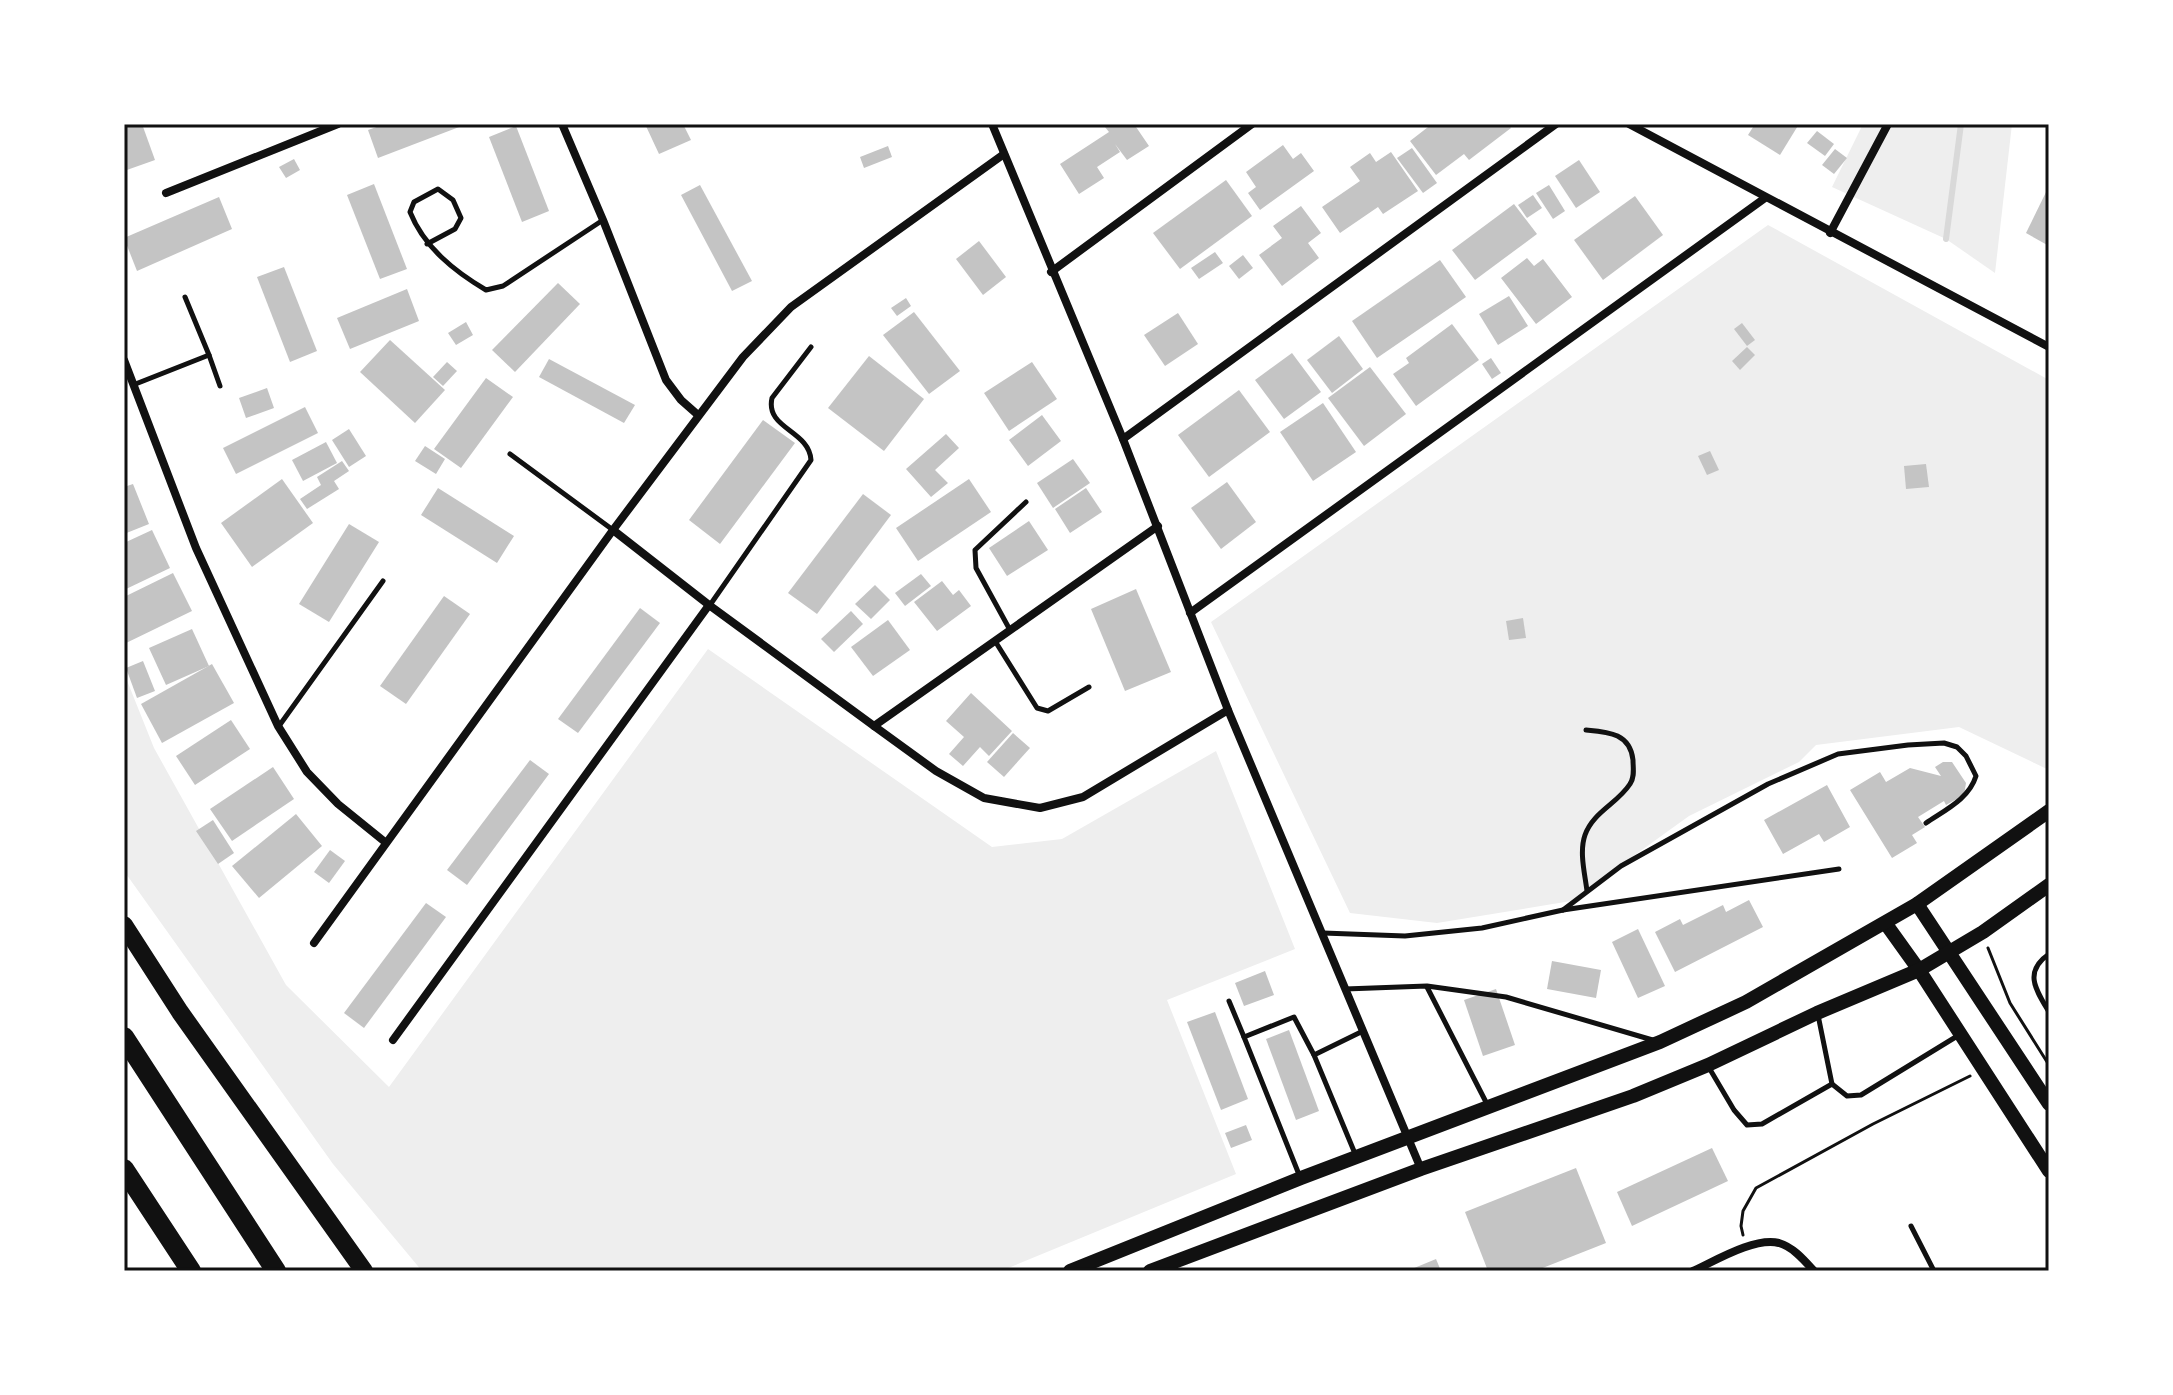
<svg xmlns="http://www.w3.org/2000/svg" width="2173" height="1395" font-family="'IBM Plex Serif',serif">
<rect width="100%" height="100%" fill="#fff"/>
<g fill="#eee">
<polygon points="1863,124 2012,124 1995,273 1946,239 1832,187"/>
<polygon points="1768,225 2049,380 2049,770 1959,727 1816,745 1799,762 1689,816 1571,901 1437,923 1350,913 1211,622"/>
<polygon points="708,649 992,847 1062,839 1216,751 1295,949 1167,1000 1236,1174 1001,1271 422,1271 333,1164 124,871 124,673 154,748 286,985 389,1087"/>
</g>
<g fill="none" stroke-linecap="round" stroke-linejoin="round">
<polyline stroke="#d9d9d9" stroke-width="6" points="1946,239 1961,124"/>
</g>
<g fill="#c4c4c4">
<polygon points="124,124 142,124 155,160 124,171"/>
<polygon points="385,124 467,124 378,158 368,130"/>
<polygon points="645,124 683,124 691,140 659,154"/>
<polygon points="1110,124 1134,124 1149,146 1127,160 1115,144 1120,152 1097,167 1104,178 1079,194 1060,164 1109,132 1105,127"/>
<polygon points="1432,124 1508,124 1511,128 1469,160 1464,154 1436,175 1410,141"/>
<polygon points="1755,124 1799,124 1780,155 1748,135"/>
<polygon points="516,126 549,211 522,222 489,137"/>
<polygon points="1817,131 1834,144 1825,156 1807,143"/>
<polygon points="1283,145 1293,159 1301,153 1314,171 1260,210 1248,193 1256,187 1246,172"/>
<polygon points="888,146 892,157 864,168 860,157"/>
<polygon points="1412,148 1437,183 1423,193 1397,158"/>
<polygon points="1835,149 1847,158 1834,174 1822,165"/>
<polygon points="1391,152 1418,191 1383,214 1378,207 1340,233 1322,207 1360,181 1350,167 1370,153 1376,162"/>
<polygon points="294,159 300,170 286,178 279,167"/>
<polygon points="1579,160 1600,192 1576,208 1555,176"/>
<polygon points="1226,180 1252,216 1180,269 1153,233"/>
<polygon points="374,184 407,269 380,279 347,195"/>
<polygon points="700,185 752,281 732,291 681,195"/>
<polygon points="1549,185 1565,211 1553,219 1536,193"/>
<polygon points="2049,186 2049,246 2026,233"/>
<polygon points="1533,195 1542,208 1527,218 1518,205"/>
<polygon points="1635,196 1663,235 1603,280 1574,240"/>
<polygon points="219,197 232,229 137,271 124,238"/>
<polygon points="1514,204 1537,234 1475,280 1452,250"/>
<polygon points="1301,206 1321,233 1308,243 1319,258 1282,286 1259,255 1282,238 1273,226"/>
<polygon points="979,241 1006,277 983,295 956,259"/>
<polygon points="1215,252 1223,263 1199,279 1191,268"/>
<polygon points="1243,255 1253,268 1239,279 1229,266"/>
<polygon points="1527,258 1534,266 1543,259 1572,297 1536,324 1501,278"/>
<polygon points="1440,260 1466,297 1377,358 1352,321"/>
<polygon points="284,267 317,351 290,362 257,277"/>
<polygon points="558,283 580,304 515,372 492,350"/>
<polygon points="407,289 419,321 350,349 337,318"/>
<polygon points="1509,296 1528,326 1498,345 1479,314"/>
<polygon points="906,298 911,306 897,316 891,308"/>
<polygon points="914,312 960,371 929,394 883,335"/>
<polygon points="1178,313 1198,344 1165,366 1144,335"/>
<polygon points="466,322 473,335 456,345 448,333"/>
<polygon points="1742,323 1755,340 1747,346 1734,329"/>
<polygon points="1452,324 1479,360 1416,406 1393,374 1409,363 1406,358"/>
<polygon points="1339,336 1363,369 1332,393 1307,360"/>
<polygon points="390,340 445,390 415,423 360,372"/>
<polygon points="1747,347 1755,355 1740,370 1732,361"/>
<polygon points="1292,353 1321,392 1284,419 1255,380"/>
<polygon points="869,356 924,399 884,451 828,408"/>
<polygon points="1491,358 1501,373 1492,379 1482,364"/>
<polygon points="549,359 635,405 624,423 539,377"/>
<polygon points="447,362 457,371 443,386 433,377"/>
<polygon points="1032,362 1057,399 1009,431 984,393"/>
<polygon points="1370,367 1406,414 1364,446 1328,398"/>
<polygon points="486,378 513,397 461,468 434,449"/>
<polygon points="267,388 274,408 246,418 239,398"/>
<polygon points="1239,390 1270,432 1209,477 1178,435"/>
<polygon points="1323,403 1356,452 1313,481 1280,432"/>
<polygon points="305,407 318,433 236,474 223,448"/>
<polygon points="1042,415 1061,441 1028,466 1009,440"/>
<polygon points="763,420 795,443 720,544 689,520"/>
<polygon points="349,429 366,456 349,467 332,440"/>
<polygon points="946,434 959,448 935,470 948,483 931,497 906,469"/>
<polygon points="326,442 337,463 303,481 292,460"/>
<polygon points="425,446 445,459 436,474 415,461"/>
<polygon points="1710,451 1719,470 1707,475 1698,456"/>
<polygon points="1073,459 1090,483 1053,508 1037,483"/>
<polygon points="342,461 349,471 334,481 339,489 307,509 300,499 321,485 317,477"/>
<polygon points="1926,464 1929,487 1906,489 1904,466"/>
<polygon points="282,479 313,523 252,567 221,523"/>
<polygon points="969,479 991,512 918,561 896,528"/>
<polygon points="1227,482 1256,522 1221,549 1191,508"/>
<polygon points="133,484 149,524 124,534 124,487"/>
<polygon points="438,488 514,536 497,563 421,515"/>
<polygon points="1086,488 1102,512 1070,533 1055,509"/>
<polygon points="863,494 891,515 817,614 788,593"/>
<polygon points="1029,521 1048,550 1007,576 989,548"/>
<polygon points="349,524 379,542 329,622 299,604"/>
<polygon points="152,530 170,568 124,590 124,543"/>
<polygon points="173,573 192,611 124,644 124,597"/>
<polygon points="921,574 931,586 905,606 895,593"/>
<polygon points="942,581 953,595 959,590 971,606 937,631 914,602"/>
<polygon points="875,585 890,600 871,619 855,604"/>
<polygon points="1136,589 1171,672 1125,691 1091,609"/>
<polygon points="444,596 470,614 406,704 380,686"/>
<polygon points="640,608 660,623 578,733 558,719"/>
<polygon points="851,611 863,624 834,652 821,639"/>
<polygon points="1523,618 1526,638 1509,640 1506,621"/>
<polygon points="888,620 910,650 873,676 851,647"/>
<polygon points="192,629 209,666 166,685 149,648"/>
<polygon points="143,661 155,691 137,698 126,668"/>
<polygon points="212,664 234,703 162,743 141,704"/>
<polygon points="971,693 1012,731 989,756 980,747 963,766 949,754 964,737 946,721"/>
<polygon points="231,720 250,749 195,785 176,756"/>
<polygon points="1013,733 1030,748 1004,777 987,762"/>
<polygon points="530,760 549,774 467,885 447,870"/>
<polygon points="1943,762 1952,762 1966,783 1964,795 1946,805 1944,801 1918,817 1925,827 1912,835 1917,843 1892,858 1850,790 1880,772 1886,782 1910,768 1941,776 1935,767"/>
<polygon points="273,767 294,799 232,841 210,809"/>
<polygon points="1827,785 1850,827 1824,842 1819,834 1783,854 1764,820"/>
<polygon points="296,814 322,846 259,898 232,866"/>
<polygon points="213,820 234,853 218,864 196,831"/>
<polygon points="330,850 345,861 329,883 314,872"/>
<polygon points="1749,900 1763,927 1675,972 1655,932 1680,919 1683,925 1723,905 1726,912"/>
<polygon points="426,903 446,917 364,1028 344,1013"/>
<polygon points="1638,929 1665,986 1638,998 1612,942"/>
<polygon points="1552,961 1601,970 1596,998 1547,989"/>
<polygon points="1265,971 1274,995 1244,1006 1235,983"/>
<polygon points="1496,989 1515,1045 1483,1056 1464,1000"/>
<polygon points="1215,1012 1248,1099 1221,1110 1187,1022"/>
<polygon points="1289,1030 1319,1111 1296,1120 1266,1039"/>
<polygon points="1246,1125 1252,1140 1231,1148 1225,1133"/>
<polygon points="1712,1148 1728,1181 1632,1226 1617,1192"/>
<polygon points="1576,1168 1606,1243 1535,1271 1488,1271 1465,1212"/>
<polygon points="1436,1259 1441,1271 1407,1271"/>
</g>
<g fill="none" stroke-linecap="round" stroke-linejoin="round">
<g stroke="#111" stroke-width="3">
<polyline points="1988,948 2010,1003 2049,1065"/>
<polyline points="1743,1235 1741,1226 1743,1211 1756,1188 1873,1124 1970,1076"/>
</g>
<g stroke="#111" stroke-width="5">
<path d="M427 244 455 229 461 218 453 200 438 189 414 202 410 212C424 247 454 271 486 290L503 286 603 220"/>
<polyline points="209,355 220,386"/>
<polyline points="133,385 209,355 185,297"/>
<polyline points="510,454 613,530"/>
<path d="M710 605 811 460C809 430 765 429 772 398L811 347"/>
<polyline points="1010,630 976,568 975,550 1026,502"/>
<polyline points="995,641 1037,708 1048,711 1089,687"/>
<polyline points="279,726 383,581"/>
<path d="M1586 730C1608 732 1630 733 1633 760 1633 768 1635 777 1630 784 1617 804 1593 812 1585 835 1579 852 1585 874 1587 891"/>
<path d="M1563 910 1621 866 1768 784 1838 754 1908 745 1944 743 1957 747 1966 756 1976 776C1969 799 1945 810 1926 823"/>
<polyline points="1323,933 1405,936 1482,928 1563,910 1839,869"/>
<path d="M2049 954C2023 972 2036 990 2049 1012"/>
<polyline points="1427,987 1488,1106"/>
<polyline points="1345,989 1427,986 1506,997 1656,1041"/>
<polyline points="1229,1001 1244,1037"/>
<polyline points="1818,1015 1832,1084"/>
<polyline points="1314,1055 1363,1031"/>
<polyline points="1708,1066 1734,1110 1747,1125 1762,1124 1832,1084 1847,1096 1861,1095 1959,1035"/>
<polyline points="1300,1177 1244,1037 1294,1017 1314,1055 1356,1156"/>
<polyline points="1911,1226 1934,1271"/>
</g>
<g stroke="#111" stroke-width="8">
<polyline points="562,124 603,220 666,380 681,400 698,415"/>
<polyline points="992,124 1123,439 1228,710 1421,1169"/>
<polyline points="1629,124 2049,347"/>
<polyline points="166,193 338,124"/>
<polyline points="1830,233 1888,124"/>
<polyline points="1051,272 1252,124"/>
<polyline points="124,360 196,548 278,726 307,772 338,804 385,842"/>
<polyline points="1123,439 1556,124"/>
<polyline points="613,530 709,605 874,726 936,771 984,798 1040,808 1083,797 1228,710"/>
<polyline points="1190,613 1765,198"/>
<polyline points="874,726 1158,526"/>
<polyline points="314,943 613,530 743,357 791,307 1004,154"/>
<polyline points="393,1040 709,605"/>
<path d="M1693 1271C1715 1261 1754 1237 1779 1243 1793 1247 1804 1260 1814 1271"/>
</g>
<g stroke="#111" stroke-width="14">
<polyline points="1917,904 2049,1104"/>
<polyline points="1886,924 1919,970 2049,1171"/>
<polyline points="1070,1271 1301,1178 1660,1042 1746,1002 1917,904 2049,811"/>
<polyline points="1150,1271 1421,1169 1633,1096 1708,1065 1817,1013 1919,970 1983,932 2049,885"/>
</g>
<polyline stroke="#111" stroke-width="18" points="124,925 180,1012 364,1271"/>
<g stroke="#111" stroke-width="20">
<polyline points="124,1037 276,1271"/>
<polyline points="124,1169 191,1271"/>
</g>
</g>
<rect width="2173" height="1395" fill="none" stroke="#ffffff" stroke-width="252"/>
<rect x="126" y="126" width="1921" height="1143" fill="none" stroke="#111" stroke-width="3"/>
</svg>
